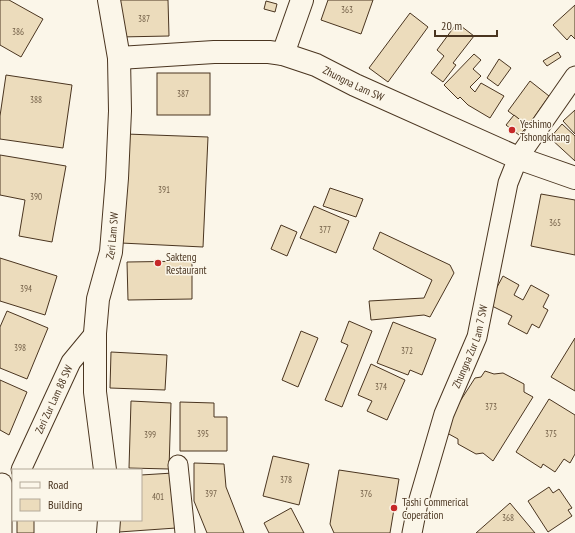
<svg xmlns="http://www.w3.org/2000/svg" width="575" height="533" font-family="'PT Sans Narrow',sans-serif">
<rect width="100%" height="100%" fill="#fbf6e9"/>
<g fill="#ecdcbc" stroke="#4a3520">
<polygon points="0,0 9,0 43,19 21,57 0,45"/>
<polygon points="118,0 168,0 169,36 119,37"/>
<polygon points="328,0 373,0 361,34 321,20"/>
<polygon points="266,1 277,4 275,12 264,9"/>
<polygon points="575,5 575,39 571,35 567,40 553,25"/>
<polygon points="410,13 428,27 388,82 369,68"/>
<polygon points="457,23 474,36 453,63 456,65 443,82 431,73 444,56 437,50"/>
<polygon points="558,52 561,57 547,66 543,61"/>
<polygon points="474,54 481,60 473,69 481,76 470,87 475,92 481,83 504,96 490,118 468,105 460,97 458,99 444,85"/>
<polygon points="499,59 511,68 498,86 487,78"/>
<rect x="157" y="73" width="53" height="42"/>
<polygon points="6,75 72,85 63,148 0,139 0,116"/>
<polygon points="530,81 549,96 528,126 508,111"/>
<polygon points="575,110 575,134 563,121"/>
<polygon points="514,115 528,126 519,135 506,125"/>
<polygon points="562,124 575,136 575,161 550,138"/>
<polygon points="126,134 208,137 203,247 121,243"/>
<polygon points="0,155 66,166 52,242 19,236 25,200 0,195"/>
<polygon points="330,188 363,199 356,217 323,206"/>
<polygon points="541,194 575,200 575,255 531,246"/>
<polygon points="314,206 349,221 336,253 300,238"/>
<polygon points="281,225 297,232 287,256 271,249"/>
<polygon points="380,232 450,265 454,273 430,317 424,315 371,320 369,301 424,298 432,280 373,249"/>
<polygon points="0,258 57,276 45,315 0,301"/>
<polygon points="192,261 192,299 128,300 127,262"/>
<polygon points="503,276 519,285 514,295 523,300 531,285 549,295 543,307 548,310 539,328 532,324 527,334 508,324 512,316 488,304"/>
<polygon points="7,311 48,328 27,379 0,368 0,327"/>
<polygon points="349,321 372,331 342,407 325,400 348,345 341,342"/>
<polygon points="393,322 436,339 422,375 410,370 408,375 377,363"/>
<polygon points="301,331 318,338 298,387 282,380"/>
<polygon points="575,338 575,391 551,377"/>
<polygon points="111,352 167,355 165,390 110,388"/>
<polygon points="371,364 405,380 387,420 367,411 372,401 358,395"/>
<polygon points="485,371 494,374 503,373 524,384 524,392 533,397 493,461 483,453 476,454 458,444 458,439 447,433 451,423 450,417 475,378 481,377"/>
<polygon points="0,380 27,392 9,435 0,430"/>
<polygon points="549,399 575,415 575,454 570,463 564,459 555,472 543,464 541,468 516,452"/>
<polygon points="131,401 171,403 169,469 129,468"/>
<polygon points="180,402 214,403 214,417 227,417 227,451 180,451"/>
<polygon points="273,456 309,464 299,505 263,496"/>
<polygon points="194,463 224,464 226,487 244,533 207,533 194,501"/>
<polygon points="339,470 399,479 390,533 334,533 330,524"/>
<polygon points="173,473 176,528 119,532 118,520 141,520 141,475"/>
<polygon points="549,487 553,493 559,489 572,508 568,510 572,516 548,532 528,501"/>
<polygon points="510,503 535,533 476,533"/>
<polygon points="291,508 304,533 269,533 264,523"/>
<rect x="17" y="520" width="17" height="13"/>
</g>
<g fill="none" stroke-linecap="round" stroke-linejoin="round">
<g stroke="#4a3520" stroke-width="21">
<g id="minor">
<polyline points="178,465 185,533"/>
<path id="s1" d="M21 470 71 362 95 333"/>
<polyline points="2,483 2,533"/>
<path id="s2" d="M412 533 418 503 444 414 477 337 508 183 518 158 575 76"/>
</g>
</g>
<g stroke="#4a3520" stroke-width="24">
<g id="tertiary">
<polyline points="283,54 302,0"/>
<path id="s3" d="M119 58 214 52H269L283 54 316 65 355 85 518 158 575 178"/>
<path id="s4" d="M105 470 95 392V333L98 299 111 252 117 178 120 111 119 58 109 0"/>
<polyline points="108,533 109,520"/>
</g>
</g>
<use href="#minor" stroke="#fbf6e9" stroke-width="19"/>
<use href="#tertiary" stroke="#fbf6e9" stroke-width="22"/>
</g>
<g fill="#c62828" stroke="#fbf6e9" stroke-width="1.5">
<circle cx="512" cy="130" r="4"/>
<circle cx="158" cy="263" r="4"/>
<circle cx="394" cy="508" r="4"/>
</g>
<g text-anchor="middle" stroke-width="3" stroke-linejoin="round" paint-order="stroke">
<g font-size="9" fill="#725f47">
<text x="347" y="13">363</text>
<text x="144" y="22">387</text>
<text x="18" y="35">386</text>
<text x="183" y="97">387</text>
<text x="36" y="103">388</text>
<text x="164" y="193">391</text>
<text x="36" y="200">390</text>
<text x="555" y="226">365</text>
<text x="325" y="233">377</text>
<text x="26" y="292">394</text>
<text x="20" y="351">398</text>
<text x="407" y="354">372</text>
<text x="381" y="390">374</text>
<text x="491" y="410">373</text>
<text x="203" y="437">395</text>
<text x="551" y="437">375</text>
<text x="150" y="438">399</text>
<text x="286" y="483">378</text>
<text x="211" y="497">397</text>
<text x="366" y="497">376</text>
<text x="158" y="500">401</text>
<text x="508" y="521">368</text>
</g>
<g font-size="11" fill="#4a3520" stroke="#fbf6e9">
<text dy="4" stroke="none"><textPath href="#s3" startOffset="241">Zhungna Lam SW</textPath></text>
<text dy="4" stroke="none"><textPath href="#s4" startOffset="237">Zeri Lam SW</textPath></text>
<text dy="4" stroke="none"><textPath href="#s2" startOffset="196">Zhungna Zur Lam 7 SW</textPath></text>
<text dy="4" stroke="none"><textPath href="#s1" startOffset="78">Zeri Zur Lam 88 SW</textPath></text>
</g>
<g font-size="11" fill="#4a3520" stroke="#fbf6e9" text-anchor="start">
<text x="520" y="128">Yeshimo<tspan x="520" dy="13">Tshongkhang</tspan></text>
<text x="166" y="261">Sakteng<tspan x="166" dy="13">Restaurant</tspan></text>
<text x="402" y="506">Tashi Commerical<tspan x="402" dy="13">Coperation</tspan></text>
</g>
</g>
<rect x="12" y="469" width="130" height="52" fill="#fbf6e9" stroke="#b4a999"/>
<rect x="20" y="482" width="20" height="6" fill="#fbf6e9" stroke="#b4a999"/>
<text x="48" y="489" font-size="12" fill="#4a3520">Road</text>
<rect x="20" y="499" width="20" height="12" fill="#ecdcbc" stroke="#b4a999"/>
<text x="48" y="509" font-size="12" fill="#4a3520">Building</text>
<path d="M435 30v6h62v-6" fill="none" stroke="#4a3520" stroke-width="2"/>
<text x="441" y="30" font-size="12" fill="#4a3520" stroke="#fbf6e9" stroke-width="3" paint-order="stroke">20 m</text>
</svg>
